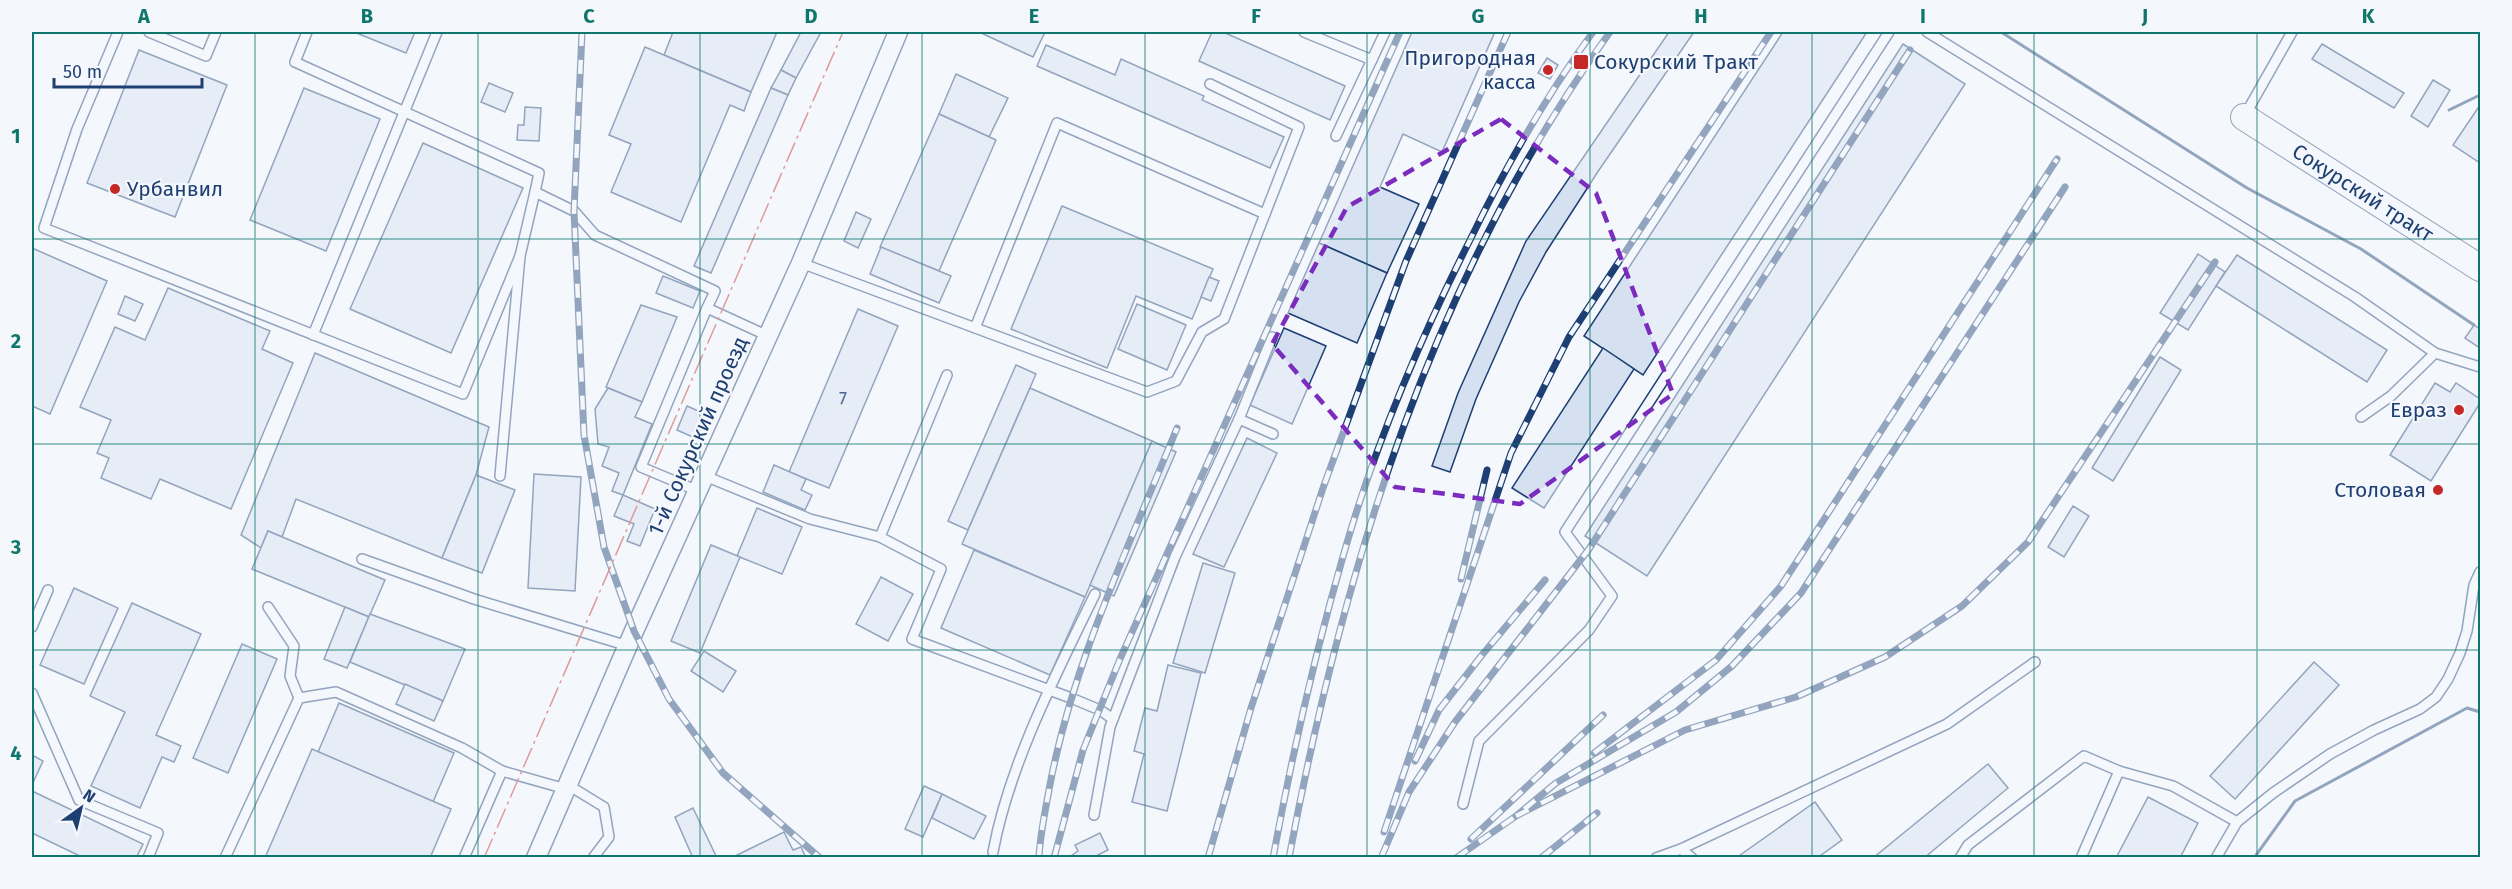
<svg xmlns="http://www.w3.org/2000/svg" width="2512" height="889" font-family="'Fira Sans',sans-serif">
<rect width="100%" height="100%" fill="#f4f7fb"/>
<g fill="#d5e0f0" stroke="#1d3f73" stroke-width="1.5">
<polygon points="354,32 415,32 406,53"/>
<polygon points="673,32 777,32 751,92 664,55"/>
<polygon points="801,32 821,32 796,78 781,70"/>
<polygon points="979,32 1045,32 1033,57"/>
<polygon points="1212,32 1223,32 1345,86 1330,120 1199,61"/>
<polygon points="1412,32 1490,32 1494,34 1442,152 1403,134 1380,187 1419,204 1387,273 1319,243"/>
<polygon points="1669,32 1694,32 1599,170 1546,252 1519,302 1476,399 1450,472 1432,466 1458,393 1526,241"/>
<polygon points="1783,32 1867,32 1643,375 1584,336"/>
<polygon points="1903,44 1965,84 1647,576 1585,536"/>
<polygon points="2322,44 2404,93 2394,108 2312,59"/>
<polygon points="1046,45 1115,75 1121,59 1204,96 1202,100 1284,137 1270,168 1037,66"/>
<polygon points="645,47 751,92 744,111 730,105 681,222 611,192 631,144 609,135"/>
<polygon points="139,50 227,85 175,217 87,183"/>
<polygon points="1547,58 1558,65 1550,79 1538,73"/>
<polygon points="781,70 796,78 788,95 771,88"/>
<polygon points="956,74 1008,98 989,137 939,114"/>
<polygon points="2433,80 2450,90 2428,127 2411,116"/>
<polygon points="489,83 513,93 505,112 481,102"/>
<polygon points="304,88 380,119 326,251 250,220"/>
<polygon points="771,88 788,95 711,273 694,266"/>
<polygon points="2480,105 2480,163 2453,145"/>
<polygon points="525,107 541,108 539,141 517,140 518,125 524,125"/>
<polygon points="939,114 996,140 939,271 880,247"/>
<polygon points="423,143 523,188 451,353 350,309"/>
<polygon points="1062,206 1213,269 1192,319 1136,296 1107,368 1011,329"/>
<polygon points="856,212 871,219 858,248 844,241"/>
<polygon points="1319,243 1387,273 1357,343 1288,313"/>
<polygon points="881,247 951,276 939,303 870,274"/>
<polygon points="32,248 107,281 50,414 32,406"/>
<polygon points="2198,254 2225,272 2188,330 2160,313"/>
<polygon points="2237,255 2387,350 2367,382 2216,286"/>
<polygon points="663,276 700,291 693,308 656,293"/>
<polygon points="1209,277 1219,281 1211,301 1201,297"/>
<polygon points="168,288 270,331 262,349 293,363 231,509 160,479 151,499 101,478 109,458 97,453 111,420 80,407 115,327 145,340"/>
<polygon points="125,296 143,304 135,321 118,314"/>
<polygon points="1137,304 1186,325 1167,370 1118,349"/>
<polygon points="641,305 677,317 642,402 606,387"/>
<polygon points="858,309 898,326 829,488 789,472"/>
<polygon points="2474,325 2480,329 2480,348 2465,338"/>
<polygon points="1284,328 1326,346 1292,424 1250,405"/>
<polygon points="1603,348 1634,369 1544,508 1512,488"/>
<polygon points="315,353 489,427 476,475 442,558 296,499 282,537 268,531 261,548 241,535"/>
<polygon points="2160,357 2181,370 2113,481 2092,468"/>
<polygon points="1016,365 1036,374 968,530 948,521"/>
<polygon points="2435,383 2450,392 2456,383 2480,399 2480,403 2431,481 2390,455"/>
<polygon points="608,388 642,402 635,417 652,424 623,495 612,491 619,473 602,466 609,447 598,444 595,409"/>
<polygon points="1030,388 1152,441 1085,597 962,544"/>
<polygon points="687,406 705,414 695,438 677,430"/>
<polygon points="1247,438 1277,453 1224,567 1193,554"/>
<polygon points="1152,441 1176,452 1114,596 1090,585"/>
<polygon points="774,465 806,479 801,490 812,495 805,510 763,492"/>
<polygon points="534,474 581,477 575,591 528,588"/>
<polygon points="476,475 515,490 482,573 442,558"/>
<polygon points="623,495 655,509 640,546 627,541 634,524 614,516"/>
<polygon points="2073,506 2089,516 2064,557 2048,547"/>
<polygon points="757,508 802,527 782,574 737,556"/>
<polygon points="268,531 385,580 369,617 252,569"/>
<polygon points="711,545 740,557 700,653 671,641"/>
<polygon points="974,550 1085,597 1050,675 941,628"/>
<polygon points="1203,563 1235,573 1205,673 1173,663"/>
<polygon points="881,577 913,594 888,641 856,624"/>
<polygon points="74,588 118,608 84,684 40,665"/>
<polygon points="132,603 201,634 156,735 181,746 174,762 162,757 140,808 91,786 125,712 90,696"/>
<polygon points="345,607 369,617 347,668 324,659"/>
<polygon points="370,614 465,649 443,701 350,662"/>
<polygon points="242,644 277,659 228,773 193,758"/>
<polygon points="704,651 736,671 723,692 691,671"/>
<polygon points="2314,662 2339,685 2235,799 2210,776"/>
<polygon points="1168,665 1201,673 1167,811 1132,802 1144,754 1134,751 1145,708 1157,711"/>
<polygon points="405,684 443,701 434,721 396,704"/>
<polygon points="339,703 454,753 433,802 318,752"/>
<polygon points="312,749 451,809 430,858 265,858"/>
<polygon points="32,755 43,761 32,785"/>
<polygon points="1988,764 2008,788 1924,858 1873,858"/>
<polygon points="924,786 942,794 923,837 905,829"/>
<polygon points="32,791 143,844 136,858 84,858 32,833"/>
<polygon points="942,794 986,816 974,839 932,818"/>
<polygon points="2148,797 2198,823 2180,858 2116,858"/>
<polygon points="1815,802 1842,840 1817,858 1736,858"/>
<polygon points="693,808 717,858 693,858 675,817"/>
<polygon points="784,832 793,850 801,847 806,858 731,858"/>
<polygon points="1100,833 1108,850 1092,858 1068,858 1078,851 1075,845"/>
</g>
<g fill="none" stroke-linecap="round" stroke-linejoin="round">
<g stroke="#1d3f73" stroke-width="12">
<g id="lane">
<polyline points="118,32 77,129 44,228 463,394 520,256"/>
<polyline points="149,32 206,56 216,32"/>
<polyline points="307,32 295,62 539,173 535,192"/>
<polyline points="1304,32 1372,60"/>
<polyline points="1927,32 2355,297 2435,353 2480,367"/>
<polyline points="2245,115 2292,32"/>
<polyline points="1336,136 1385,32"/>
<polyline points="801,263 1147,392 1176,381 1202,332 1224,319 1299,127 1210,84"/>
<polyline points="975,328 1057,123 1265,214"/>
<polyline points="313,335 437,32"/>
<polyline points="947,375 880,537 941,569 912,639 1071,698 1100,710 1113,719"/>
<polyline points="2361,417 2391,396 2435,353"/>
<polyline points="1239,419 1272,337"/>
<polyline points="500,476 520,256 535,192 574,211 595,235 715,291 707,308 768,336"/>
<polyline points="705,476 810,519 880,537"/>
<polyline points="698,491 641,467 707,308"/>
<polyline points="362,559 474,599 628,646"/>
<polyline points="268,607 294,646 290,676 299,698"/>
<polyline points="32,627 48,590"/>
<polyline points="32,693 79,800 158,833 148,858"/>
<polyline points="568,785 604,807 609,837 593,858"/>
<polyline points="1463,804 1479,741 1589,630 1612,596 1565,532 1889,32"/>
<polyline points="1094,815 1110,727 1175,557 1239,419 1273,434"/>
<polyline points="1681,849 1692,858"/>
<path d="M993 852C1009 765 1056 674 1095 594"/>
<polyline points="225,858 299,698 336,692 462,748 502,771"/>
<polyline points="464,858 502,771 566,789"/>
<polyline points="1656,858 1681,849 1947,724 2035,662"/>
<polyline points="1960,858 1968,845 2084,756 2119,771 2173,786 2237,822"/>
<polyline points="2081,858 2119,771"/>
<polyline points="2216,858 2237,822 2273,793 2330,754 2374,730 2420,709 2436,697 2448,679 2460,653 2467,631 2474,585 2480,572"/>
</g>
</g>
<g stroke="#1d3f73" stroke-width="21">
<polyline id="street" points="536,858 634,631 801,263 898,32"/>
</g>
<g stroke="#1d3f73" stroke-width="28">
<g id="secondary">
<path id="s1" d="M2244 117 2480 268"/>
</g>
</g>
<use href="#lane" stroke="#f4f7fb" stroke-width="9"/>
<use href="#street" stroke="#f4f7fb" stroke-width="18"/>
<use href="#secondary" stroke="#f4f7fb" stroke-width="26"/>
<g stroke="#1d3f73" stroke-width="7">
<g id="rail">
<polyline points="582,32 574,211 584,435 604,547 634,631 669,699 723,773 820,858"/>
<polyline points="1461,579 1487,470"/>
<polyline points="1594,753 1716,660 1781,586 2057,159"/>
<polyline points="1415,761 1439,710 1482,655 1545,580"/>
<polyline points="1516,816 1685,730 1796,697 1885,657 1962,606 2028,542 2215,262"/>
<polyline points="1384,832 1511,453 1569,337 1771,32"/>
<polyline points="1471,839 1603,715"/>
<path d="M1039 858C1040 835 1045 812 1049 790 1072 664 1129 546 1177 428"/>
<polyline points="1054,858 1083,750 1120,659 1400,32"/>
<polyline points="1208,858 1251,708 1323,488 1406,261 1508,32"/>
<path d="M1273 858C1292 755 1315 653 1344 553 1375 444 1420 339 1471 238 1506 166 1546 96 1593 32"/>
<path d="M1289 858C1344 564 1433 276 1610 32"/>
<polyline points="1381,858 1409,792 1455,722 1589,549 1910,50"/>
<polyline points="1456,858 1516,816 1556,783 1676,712 1732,666 1801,593 2065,187"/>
<polyline points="1541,858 1597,813"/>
</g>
</g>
<use href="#rail" stroke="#f4f7fb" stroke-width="4.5" stroke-dasharray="14" stroke-linecap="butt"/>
<g stroke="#1d3f73" stroke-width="3">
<polyline points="2001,32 2247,188 2361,249 2474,325"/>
<polyline points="2449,110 2480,95"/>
<polyline points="2254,858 2295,801 2467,708 2480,712"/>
</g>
<polyline stroke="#c62828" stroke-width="1.5" stroke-dasharray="21 4.5 3 4.5" stroke-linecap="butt" points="484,858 843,32"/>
</g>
<path d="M0 0H2512V889H0ZM1501 119 1596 193 1673 394 1520 504 1395 487 1272 344 1347 207Z" fill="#f4f7fb" fill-opacity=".55" fill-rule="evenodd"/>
<path fill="none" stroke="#7b2cbf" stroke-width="4.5" stroke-dasharray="12 8" stroke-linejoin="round" d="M1501 119 1596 193 1673 394 1520 504 1395 487 1272 344 1347 207Z"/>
<path fill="none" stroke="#0f766e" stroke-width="1.5" stroke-opacity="0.55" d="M255 32V858M478 32V858M700 32V858M922 32V858M1145 32V858M1367 32V858M1590 32V858M1812 32V858M2034 32V858M2257 32V858M32 239H2480M32 444H2480M32 650H2480"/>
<g fill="#c62828" stroke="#f4f7fb" stroke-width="2">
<rect x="1573" y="54" width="16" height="16" rx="3"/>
<circle cx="1548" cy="70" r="6"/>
<circle cx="115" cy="189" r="6"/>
<circle cx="2459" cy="410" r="6"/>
<circle cx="2438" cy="490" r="6"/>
</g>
<g text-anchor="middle" stroke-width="4.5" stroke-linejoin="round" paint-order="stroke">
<g font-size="18" fill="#4b6792">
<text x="843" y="405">7</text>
</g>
<g font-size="21" fill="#1d3f73" stroke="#f4f7fb" text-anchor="end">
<text x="1536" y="65">Пригородная<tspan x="1536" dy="24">касса</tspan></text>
<text x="1594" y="69" text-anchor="start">Сокурский Тракт</text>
<text x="127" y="196" text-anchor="start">Урбанвил</text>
<text x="2447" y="417">Евраз</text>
<text x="2426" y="497">Cтоловая</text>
</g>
<g font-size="21" fill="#1d3f73" stroke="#f4f7fb">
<text dy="7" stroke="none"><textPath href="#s1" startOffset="141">Сокурский тракт</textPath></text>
<text transform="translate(698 436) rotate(-66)" y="7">1-й Сокурский проезд</text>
</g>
</g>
<rect width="2512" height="889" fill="none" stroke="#f4f7fb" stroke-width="66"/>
<g transform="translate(81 808) rotate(34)" stroke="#f4f7fb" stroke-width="4.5" paint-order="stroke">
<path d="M0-4.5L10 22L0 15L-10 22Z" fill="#1d3f73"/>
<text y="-9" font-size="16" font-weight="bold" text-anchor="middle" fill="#1d3f73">N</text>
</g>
<path d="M54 78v9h148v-9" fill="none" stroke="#1d3f73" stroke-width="3"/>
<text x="63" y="78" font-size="18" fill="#1d3f73" stroke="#f4f7fb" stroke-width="4.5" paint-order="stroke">50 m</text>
<rect x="33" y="33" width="2446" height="823" fill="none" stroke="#0f766e" stroke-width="2"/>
<g font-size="20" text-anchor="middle" font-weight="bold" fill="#0f766e">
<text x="144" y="23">A</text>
<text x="367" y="23">B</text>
<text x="589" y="23">C</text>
<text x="811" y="23">D</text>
<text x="1034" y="23">E</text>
<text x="1256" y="23">F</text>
<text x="1478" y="23">G</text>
<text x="1701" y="23">H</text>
<text x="1923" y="23">I</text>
<text x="2145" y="23">J</text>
<text x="2368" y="23">K</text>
<text x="16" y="143">1</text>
<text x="16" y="348">2</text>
<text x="16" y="554">3</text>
<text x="16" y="760">4</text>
</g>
</svg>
